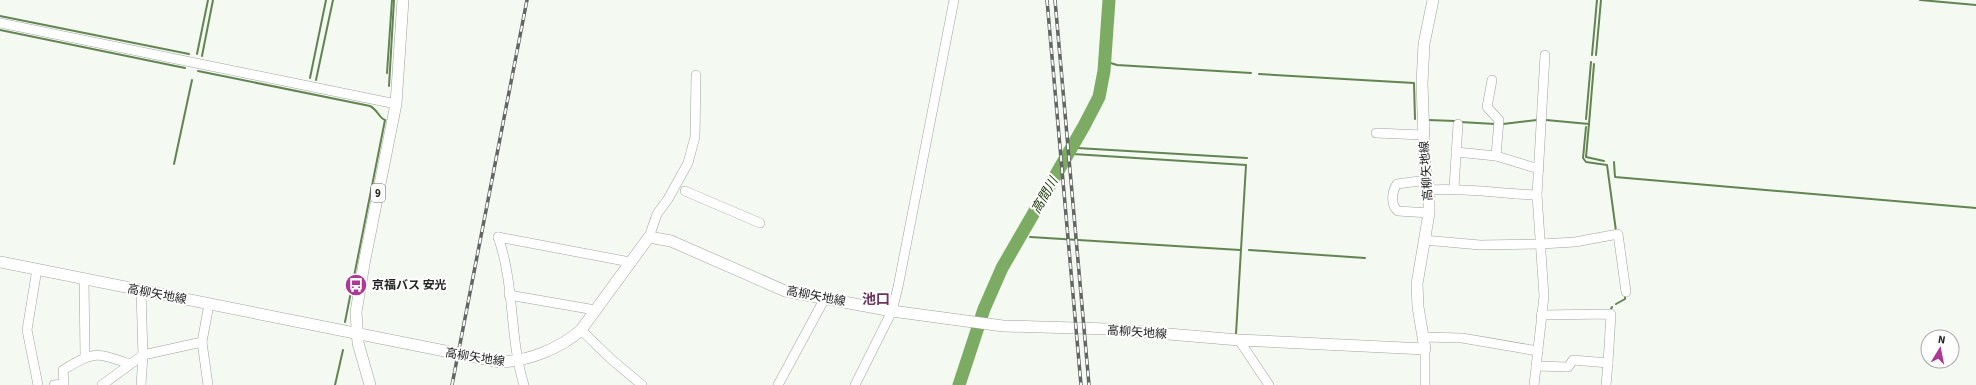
<svg xmlns="http://www.w3.org/2000/svg" width="1976" height="385" font-family="'Source Sans 3','Noto Sans JP',sans-serif">
<rect width="100%" height="100%" fill="#f4f9f2"/>
<g fill="none" stroke-linecap="round" stroke-linejoin="round">
<g stroke="#628451" stroke-width="2">
<polyline points="1920,0 1976,5"/>
<polyline points="0,16 189,54"/>
<polyline points="0,30 185,68"/>
<polyline points="197,54 208,0"/>
<polyline points="1592,55 1597,0"/>
<polyline points="1596,55 1601,0"/>
<polyline points="202,56 213,0"/>
<polyline points="1104,61 1117,65 1251,73"/>
<path d="M198 71 370 106C378 110 379 118 385 120L345 322"/>
<polyline points="387,73 392,0"/>
<polyline points="1259,74 1414,83 1415,119"/>
<polyline points="310,78 326,0"/>
<polyline points="316,80 333,0"/>
<polyline points="389,86 394,0"/>
<polyline points="1586,119 1591,62"/>
<polyline points="1428,120 1455,121"/>
<polyline points="1546,120 1589,124 1586,157 1604,161"/>
<polyline points="1460,122 1495,124"/>
<polyline points="1503,124 1537,120"/>
<polyline points="1589,124 1594,64"/>
<polyline points="1586,127 1583,158 1586,162 1607,165 1616,231"/>
<polyline points="1077,148 1247,158"/>
<polyline points="1073,154 1246,165 1236,334"/>
<polyline points="1614,162 1615,177 1976,208"/>
<polyline points="174,164 192,80"/>
<polyline points="1030,237 1240,250"/>
<polyline points="1249,250 1365,258"/>
<polyline points="1616,304 1625,299 1625,295"/>
<polyline points="1610,311 1612,307"/>
<polyline points="335,385 343,350"/>
</g>
<polyline stroke="#7cac64" stroke-width="13" points="959,385 984,309 1002,268 1084,126 1099,97 1104,71 1109,0"/>
<g stroke="#9fa39d" stroke-width="10">
<g id="minor">
<polyline points="0,23 396,104"/>
<polyline points="1492,80 1487,107 1499,120 1496,156"/>
<polyline points="1376,133 1423,135"/>
<polyline points="1456,152 1496,156 1539,169"/>
<path d="M1427 180 1397 184C1392 191 1390 205 1398 211L1429 213"/>
<polyline points="1454,188 1458,124"/>
<path d="M1429 190C1465 187 1501 194 1537 195"/>
<polyline points="685,191 760,223"/>
<path d="M498 237C515 284 509 337 524 385"/>
<polyline points="498,237 630,262"/>
<polyline points="649,237 657,214 668,199 688,163 695,137 696,75"/>
<polyline points="1424,240 1480,245 1541,244 1575,242 1618,234 1626,292"/>
<polyline points="37,269 27,330 38,385"/>
<polyline points="84,279 85,356"/>
<polyline points="509,295 595,310"/>
<polyline points="581,330 611,359 642,385"/>
<polyline points="1423,337 1462,338 1538,351"/>
<polyline points="1239,340 1269,385"/>
<polyline points="202,342 208,385"/>
<polyline points="1425,349 1425,385"/>
<polyline points="1536,366 1568,367 1573,360 1608,363 1611,314 1541,315"/>
<path d="M54 385 64 384 63 370C95 351 95 352 130 364"/>
<polyline points="102,385 143,355 202,342 209,304"/>
<polyline points="141,385 143,355 141,291"/>
<polyline points="778,385 825,298"/>
<polyline points="855,385 892,311 898,287 954,0"/>
<polyline points="1534,385 1544,296 1537,195 1545,55"/>
<polyline points="1606,385 1608,363"/>
</g>
</g>
<g stroke="#9fa39d" stroke-width="12">
<g id="major">
<path d="M0 262 500 362C529 361 559 349 581 330L649 237 671 241 785 291 892 311 1003 326 1109 329 1239 340 1425 349 1418 307 1417 284 1429 213V190L1425 167 1422 83 1424 44 1433 0"/>
<polyline points="370,385 358,343 356,312 364,264 396,104 403,0"/>
</g>
</g>
<use href="#minor" stroke="#fff" stroke-width="9"/>
<use href="#major" stroke="#fff" stroke-width="11"/>
<g stroke="#626562" stroke-width="3.5">
<g id="rail">
<polyline points="1047,0 1081,385"/>
<polyline points="1055,0 1089,385"/>
<polyline points="452,385 527,0"/>
</g>
</g>
<use href="#rail" stroke="#fff" stroke-width="2" stroke-dasharray="6" stroke-linecap="butt"/>
</g>
<defs>
<g id="bus-disc" transform="scale(1.15)"><circle r="9.5" fill="#ac3a95" stroke="#fff"/><path d="M-5-6H5V4H4V6H2V4H-2V6H-4V4H-5ZM-3.5-4V0h7V-4ZM-3.5 1.2v1.5H-2V1.2ZM2 1.2v1.5H3.5V1.2Z" fill="#fff"/></g>
</defs>
<g fill-rule="evenodd">
<use href="#bus-disc" x="356" y="285"/>
</g>
<g text-anchor="middle" stroke-width="4" stroke-linejoin="round" paint-order="stroke">
<rect fill="#fff" stroke="#666766" stroke-width="1" x="371" y="184" width="14" height="18" rx="3"/>
<g font-size="11" font-weight="bold" fill="#242624">
<text x="378" y="197">9</text>
</g>
<g font-size="12" fill="#242624" stroke="#fff">
<text transform="translate(1426 171) rotate(-94)" y="4">高柳矢地線</text>
<text transform="translate(157 294) rotate(11)" y="4">高柳矢地線</text>
<text transform="translate(816 296) rotate(11)" y="4">高柳矢地線</text>
<text transform="translate(1137 332) rotate(4)" y="4">高柳矢地線</text>
<text transform="translate(475 357) rotate(9)" y="4">高柳矢地線</text>
</g>
<g font-size="12" font-weight="bold" fill="#242624" stroke="#fff" text-anchor="start">
<text x="372" y="289">京福バス 安光</text>
</g>
<g font-size="13" font-style="italic" fill="#173702" stroke="#fff">
<text transform="translate(1044 195) rotate(-60)" y="5">高間川</text>
</g>
<g font-size="14" font-weight="bold" fill="#6c335f" stroke="#fff">
<text x="876" y="304">池口</text>
</g>
</g>
<g transform="translate(1940 349) rotate(10)"><circle r="19" fill="#ffffff" stroke="#a7a8a7"/>
<path d="M0-3L7 15L0 10L-7 15Z" fill="#ac3a95"/>
<text y="-6" font-size="11" font-weight="bold" text-anchor="middle" fill="#242624">N</text>
</g>
</svg>
